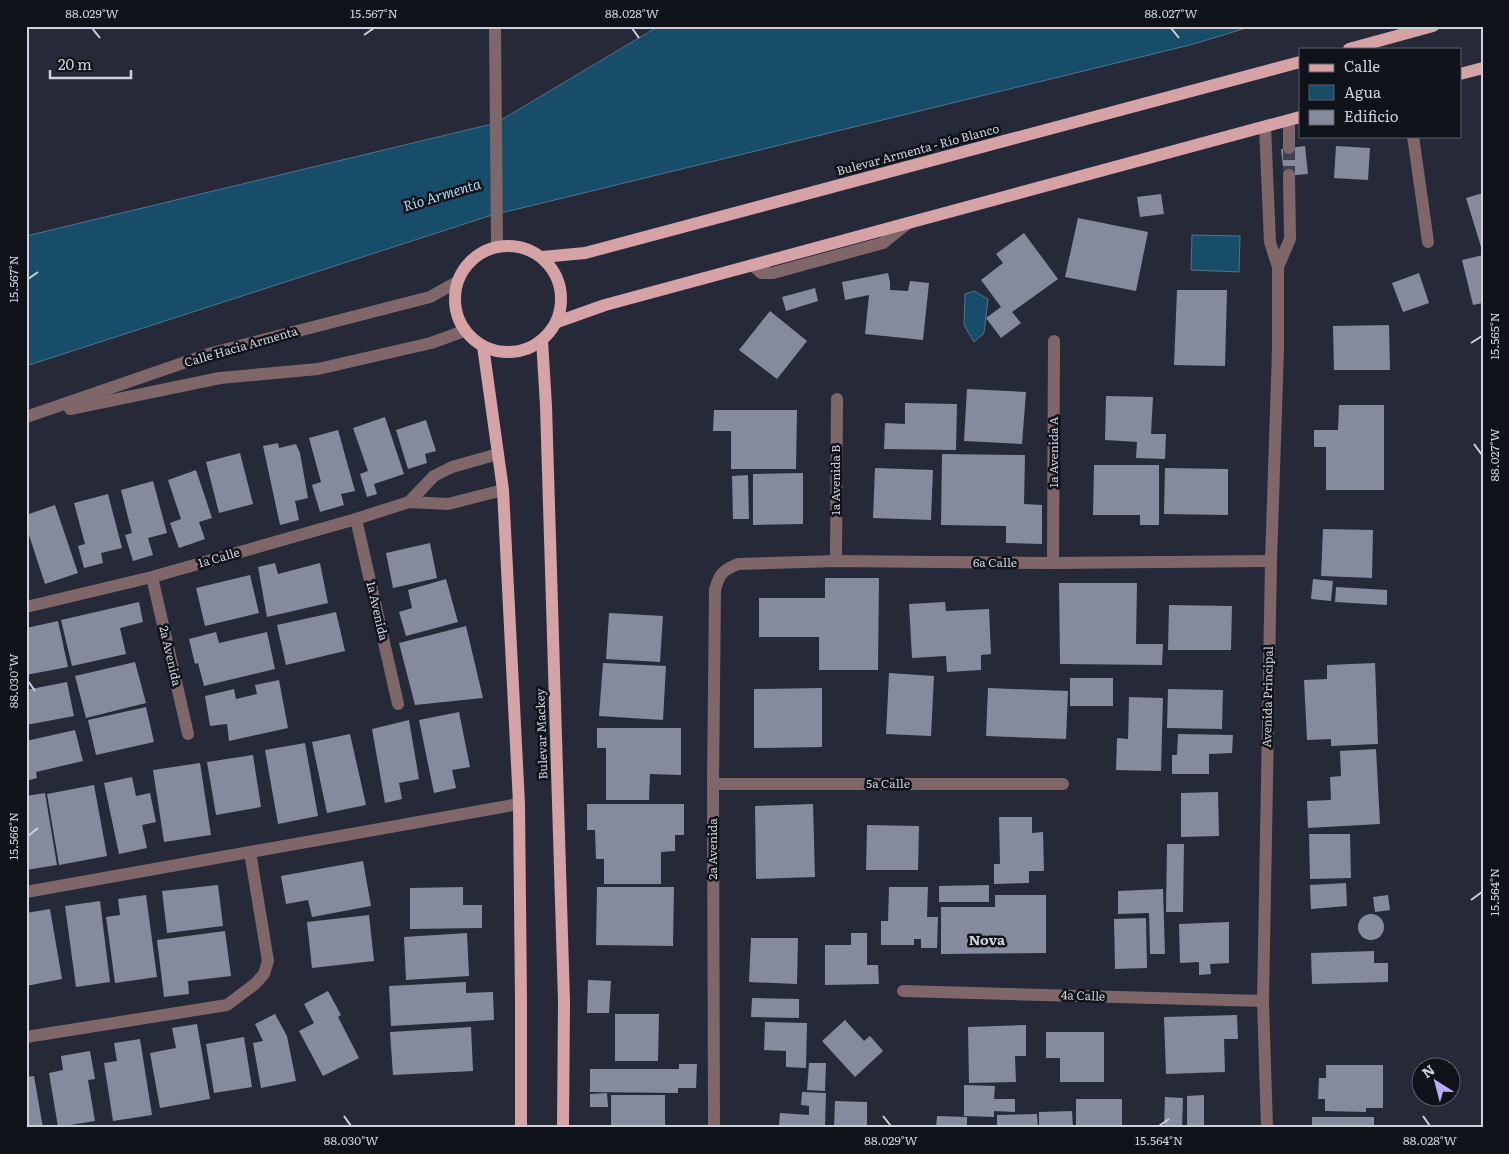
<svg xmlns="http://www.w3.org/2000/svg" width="1509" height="1154" font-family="Literata,serif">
<rect width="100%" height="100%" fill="#252938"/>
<g fill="#184d69" stroke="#4f758b">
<polygon points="659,26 1253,26 1190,45 489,216 26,366 26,236 496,123"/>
<polygon points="1192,235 1240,236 1239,272 1191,270"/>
<polygon points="974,291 988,299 984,333 974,342 964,325 965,294"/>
</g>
<g fill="#858b9d">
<polygon points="1305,146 1308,174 1284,176 1281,149"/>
<polygon points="1336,146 1370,148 1368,180 1334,178"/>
<polygon points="1483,193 1483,250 1482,250 1466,198"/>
<polygon points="1161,194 1164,214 1140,217 1137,197"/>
<polygon points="1078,218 1148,232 1136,291 1065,277"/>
<polygon points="1024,233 1058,279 1012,312 1021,323 1001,338 986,318 1001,307 981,280 1003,263 996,254"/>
<polygon points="1483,255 1483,303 1473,305 1462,260"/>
<polygon points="888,273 890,282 890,290 908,291 910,281 929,283 923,340 865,334 869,295 845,300 842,282"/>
<polygon points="1419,273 1429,303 1403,312 1392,283"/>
<polygon points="815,288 818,301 786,311 782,297"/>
<polygon points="1177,290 1227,290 1225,366 1174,365"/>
<polygon points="770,311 807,341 777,379 739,350"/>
<polygon points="1389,325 1390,370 1334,370 1333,326"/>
<polygon points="967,389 1026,392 1022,444 964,441"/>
<polygon points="1106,396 1153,397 1151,434 1166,434 1165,459 1136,458 1137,442 1105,440"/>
<polygon points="905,403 957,404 956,450 884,449 885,423 905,424"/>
<polygon points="1339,405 1384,405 1384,490 1326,490 1326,447 1314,447 1314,430 1338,430"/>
<polygon points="714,410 797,410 796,469 731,469 731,431 713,431"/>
<polygon points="385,417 404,474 374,484 377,494 367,497 360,474 368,471 353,428"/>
<polygon points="426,420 436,451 425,454 427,463 408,469 396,430"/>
<polygon points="338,430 355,491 341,494 344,505 320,512 312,485 321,482 309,438"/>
<polygon points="278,443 279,448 296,444 300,453 308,498 295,501 299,520 280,525 263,446"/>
<polygon points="240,453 253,504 219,513 206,462"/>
<polygon points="942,454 1025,455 1024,504 1042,505 1042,544 1006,543 1006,526 941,525"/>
<polygon points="1094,465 1159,465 1159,525 1140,525 1140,515 1093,515"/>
<polygon points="875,468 933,470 931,520 873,518"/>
<polygon points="1165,468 1228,469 1228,515 1164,514"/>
<polygon points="196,470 212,518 199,522 205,539 179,548 170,523 181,519 168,480"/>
<polygon points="803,473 803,524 753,525 753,474"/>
<polygon points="748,475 749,519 733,519 732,476"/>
<polygon points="153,481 167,533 148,538 153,555 133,561 125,535 132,533 121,490"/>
<polygon points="108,494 122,548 101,553 103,563 84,568 78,546 85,544 74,503"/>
<polygon points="55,505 78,573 45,584 26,526 26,515"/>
<polygon points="1323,529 1373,530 1372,578 1321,576"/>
<polygon points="430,543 437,578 393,588 386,553"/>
<polygon points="275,563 278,574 320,563 328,603 267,617 258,567"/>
<polygon points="250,575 259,613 205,626 196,588"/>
<polygon points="825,578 879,578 878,670 819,670 819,637 759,637 759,598 825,598"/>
<polygon points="446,579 458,622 406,636 399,612 412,608 408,590"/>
<polygon points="1313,579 1333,581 1331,601 1311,599"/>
<polygon points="1059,583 1137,583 1136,644 1163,644 1162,665 1060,664"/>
<polygon points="1336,587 1387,590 1387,605 1335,602"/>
<polygon points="139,602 143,622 120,628 126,654 72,666 61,620"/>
<polygon points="945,602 946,611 989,609 991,654 981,655 981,670 947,672 946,656 912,658 909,604"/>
<polygon points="1169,605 1232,606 1231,650 1168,650"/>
<polygon points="336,612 345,651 286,665 277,625"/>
<polygon points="609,613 663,616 660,662 606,659"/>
<polygon points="58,621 68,667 26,675 26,628"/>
<polygon points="466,626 483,698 415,705 399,643"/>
<polygon points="216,632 219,643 267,632 275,669 204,686 198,663 195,664 189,639"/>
<polygon points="135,662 146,703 86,718 75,676"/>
<polygon points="603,663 666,666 663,720 599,716"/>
<polygon points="1375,663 1378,744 1331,746 1331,739 1307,740 1304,680 1327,679 1327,665"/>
<polygon points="889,673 934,676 931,736 886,734"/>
<rect x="1070" y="678" width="43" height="28"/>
<polygon points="279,680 288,728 229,741 227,724 210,726 205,696 234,689 236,699 257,694 255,685"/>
<polygon points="67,682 74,716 26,725 26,690"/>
<polygon points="822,688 822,747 754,748 754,689"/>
<polygon points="988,688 1068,691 1066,739 986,736"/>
<polygon points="1168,689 1223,690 1222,729 1167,728"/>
<polygon points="1129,697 1163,698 1161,771 1116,770 1117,738 1128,739"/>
<polygon points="146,707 154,742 96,755 88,720"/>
<polygon points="459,712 470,767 452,770 456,788 434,793 419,720"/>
<polygon points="409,720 419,779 399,783 402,799 385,803 372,729"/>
<polygon points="597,728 681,728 681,775 650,774 649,800 606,800 606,748 597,748"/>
<polygon points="75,730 83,761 36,772 37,778 26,781 26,741"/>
<polygon points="350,734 366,805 327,813 312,742"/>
<polygon points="1178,734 1233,735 1232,753 1209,754 1209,774 1172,774 1172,755 1177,755"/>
<polygon points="305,743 318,816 278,824 265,750"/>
<polygon points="1376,749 1380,824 1308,828 1307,801 1331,800 1330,777 1341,776 1340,751"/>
<polygon points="253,755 261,807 216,815 207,762"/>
<polygon points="200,763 211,835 164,842 153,770"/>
<polygon points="132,777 136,796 150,793 156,822 142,825 147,848 119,854 104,783"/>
<polygon points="94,785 107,856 59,865 47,794"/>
<polygon points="1218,792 1219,836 1181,837 1181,793"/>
<polygon points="45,793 57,865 26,870 26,796"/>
<polygon points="587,804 684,804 684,835 675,835 675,851 661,852 661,884 604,884 604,859 596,859 595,830 587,830"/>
<polygon points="813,804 815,877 756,879 755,806"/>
<polygon points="999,817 1032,817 1032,833 1043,832 1044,871 1029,871 1029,883 994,884 994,864 1000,864"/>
<polygon points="867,825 919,826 918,870 866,870"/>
<polygon points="1309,834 1350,834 1351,878 1310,879"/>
<polygon points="1167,844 1184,844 1183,912 1166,912"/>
<polygon points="363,861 371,906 312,917 308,900 286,904 281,876"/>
<polygon points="1346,883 1347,906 1311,909 1310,885"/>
<polygon points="218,885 223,926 167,933 162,891"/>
<polygon points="989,885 989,902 939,902 939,886"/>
<polygon points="463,887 463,905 482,905 482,928 410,929 410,888"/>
<polygon points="597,887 674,887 673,946 596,945"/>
<polygon points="889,887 928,887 927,917 938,917 937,948 921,948 921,939 914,939 914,945 881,945 881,921 888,921"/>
<polygon points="1163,889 1165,954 1150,954 1149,913 1118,914 1118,891"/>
<polygon points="146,895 157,977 115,983 106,917 120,915 118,899"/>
<polygon points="995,895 1046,895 1046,953 941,954 941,907 995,907"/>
<polygon points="1388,895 1390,910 1375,912 1373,897"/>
<polygon points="100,901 110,982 76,987 65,906"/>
<polygon points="50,909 62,979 26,986 26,936 28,936 26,913"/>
<circle cx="1371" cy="927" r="13"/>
<polygon points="369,915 374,961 312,968 307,922"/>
<polygon points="1146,918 1147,968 1115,969 1114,919"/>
<polygon points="1229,922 1229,963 1210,964 1211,974 1199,975 1199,962 1180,963 1179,924"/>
<polygon points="225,931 231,976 188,981 189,994 164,997 157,940"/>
<polygon points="467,933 469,976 406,980 404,937"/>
<polygon points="851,933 867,933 867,965 878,965 879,984 825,985 825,945 851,945"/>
<polygon points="751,938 798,938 797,984 749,982"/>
<polygon points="1374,951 1374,963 1388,963 1388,982 1312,984 1311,953"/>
<polygon points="588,980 611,981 609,1013 587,1013"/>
<polygon points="466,982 466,993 493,992 494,1020 391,1026 389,986"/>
<polygon points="328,991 341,1015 338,1017 359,1058 323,1076 299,1031 314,1023 304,1004"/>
<polygon points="752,998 799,999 799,1018 751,1017"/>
<polygon points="275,1014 287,1036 296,1081 261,1088 253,1043 263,1041 255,1024"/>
<polygon points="615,1014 659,1014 658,1061 615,1061"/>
<polygon points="1237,1015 1238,1039 1224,1039 1225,1072 1166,1074 1164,1017"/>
<polygon points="845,1020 864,1041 870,1036 883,1051 855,1077 822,1041"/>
<polygon points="765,1022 807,1023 806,1068 786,1067 786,1051 764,1050"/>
<polygon points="197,1024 210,1099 160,1108 150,1053 176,1048 172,1028"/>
<polygon points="1026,1025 1026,1056 1015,1056 1016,1082 969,1083 968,1027"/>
<polygon points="471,1027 473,1071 393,1075 390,1032"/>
<polygon points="1046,1032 1104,1032 1104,1082 1060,1082 1060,1058 1046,1058"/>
<polygon points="244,1037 252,1087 214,1093 206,1044"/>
<polygon points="140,1039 152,1115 113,1121 104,1063 117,1061 114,1043"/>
<polygon points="90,1051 95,1079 88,1080 95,1121 58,1127 49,1073 63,1070 61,1056"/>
<polygon points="809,1063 826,1063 825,1091 807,1090"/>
<polygon points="679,1064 697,1064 696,1088 678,1088 678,1093 590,1092 590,1069 679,1069"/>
<polygon points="1326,1065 1383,1065 1383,1108 1366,1108 1366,1112 1325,1111 1325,1099 1318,1099 1319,1078 1326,1078"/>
<polygon points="34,1076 43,1128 26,1128 26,1077"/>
<polygon points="964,1085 995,1086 994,1099 1015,1099 1015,1112 994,1111 994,1117 964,1116"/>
<polygon points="802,1092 826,1093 825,1127 779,1125 780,1113 809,1115 809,1106 801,1105"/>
<polygon points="607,1093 608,1107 590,1107 590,1094"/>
<rect x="611" y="1095" width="54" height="33"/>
<polygon points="1204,1095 1204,1125 1187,1125 1187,1096"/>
<polygon points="1165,1097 1183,1098 1182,1128 1164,1128"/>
<rect x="1076" y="1099" width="46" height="29"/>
<polygon points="835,1101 867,1102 867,1128 834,1128"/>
<polygon points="1072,1111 1073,1128 1039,1128 1039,1112"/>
<polygon points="1037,1114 1038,1128 997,1128 997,1115"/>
<polygon points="937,1116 967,1117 967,1128 936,1128"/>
<rect x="1312" y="1117" width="62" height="11"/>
<polygon points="879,1125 913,1126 913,1128 879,1128"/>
</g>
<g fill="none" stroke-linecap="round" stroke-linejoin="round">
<polyline stroke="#3e4250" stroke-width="12" stroke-dasharray="12 6" stroke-linecap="butt" points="1289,148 1289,175"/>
<g stroke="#7f6668" stroke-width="12">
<polyline points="495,26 497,247"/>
<polyline points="1289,120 1289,148"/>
<polyline points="1265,127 1270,242 1278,267 1278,349 1271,561 1263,1001 1267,1128"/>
<polyline points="1413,136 1428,242"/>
<polyline points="753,265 761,273 773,273 883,243 908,223"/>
<polyline points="1278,267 1290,239 1289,175"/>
<polyline points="70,409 220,378 318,369 431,343 464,331"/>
<polyline points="26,417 212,353 430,297 457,282"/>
<polyline points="409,502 434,476 452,467 498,454"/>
<polyline points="356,519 398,704"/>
<polyline points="836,561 837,399"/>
<polyline points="1053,563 1054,341"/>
<polyline points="152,577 188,734"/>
<polyline points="26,607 152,577 356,519 409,502 448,504 503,490"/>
<polyline points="713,784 1063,784"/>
<polyline points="26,892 519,804"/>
<polyline points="903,991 1263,1001"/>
<polyline points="26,1037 227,1005 255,984 264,974 268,961 250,852"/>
<path d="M714 1128 713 784 715 590C719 574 723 570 738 564L836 561 1053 563 1271 561"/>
</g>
<g stroke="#d5a2a6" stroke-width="12">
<polyline points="1349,49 1433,26"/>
<polyline points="1460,74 1483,68"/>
<circle cx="508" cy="299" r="53"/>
<polyline points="542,257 585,253 1300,62"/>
<polyline points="557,322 605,305 1300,117"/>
<polyline points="542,340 546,406 564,1001 563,1128"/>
<polyline points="483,346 503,490 519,804 521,1001 521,1128"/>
</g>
</g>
<path fill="none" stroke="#ced1db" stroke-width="2" d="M92 28 100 38M632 28 639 38M1171 28 1179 38M364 35 374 28M28 279 38 272M1471 343 1482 336M1474 444 1482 455M28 681 35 691M28 836 38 828M1471 900 1482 892M344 1116 351 1126M883 1116 891 1126M1423 1116 1430 1126M1159 1126 1169 1119"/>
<g text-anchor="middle" stroke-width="5" stroke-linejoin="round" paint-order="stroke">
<g font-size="12" fill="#ced1db" stroke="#101219">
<text transform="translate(918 150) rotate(-15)" y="4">Bulevar Armenta - Río Blanco</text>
<text transform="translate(241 347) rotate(-16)" y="4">Calle Hacia Armenta</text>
<text transform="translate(1054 452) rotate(-90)" y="4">1a Avenida A</text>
<text transform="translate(836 480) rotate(-90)" y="4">1a Avenida B</text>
<text transform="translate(219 558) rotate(-16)" y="4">1a Calle</text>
<text x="995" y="567">6a Calle</text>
<text transform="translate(377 611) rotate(77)" y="4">1a Avenida</text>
<text transform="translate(170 656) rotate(77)" y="4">2a Avenida</text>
<text transform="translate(1268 697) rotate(-89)" y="4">Avenida Principal</text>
<text transform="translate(542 734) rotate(-92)" y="4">Bulevar Mackey</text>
<text x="888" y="788">5a Calle</text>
<text transform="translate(713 849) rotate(-90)" y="4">2a Avenida</text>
<text transform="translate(1083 996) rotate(2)" y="4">4a Calle</text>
</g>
<g font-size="14" font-style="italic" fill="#addbf7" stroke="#101219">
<text transform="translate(442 195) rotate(-17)" y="5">Río Armenta</text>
</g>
<g font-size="14" font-weight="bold" fill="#ced1db" stroke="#101219">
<text x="987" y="945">Nova</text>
</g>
</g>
<rect width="1509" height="1154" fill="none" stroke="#101219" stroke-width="55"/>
<rect x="1299" y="48" width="162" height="90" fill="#101219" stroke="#5c5e67"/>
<rect x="1309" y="64" width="25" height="8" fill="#d5a2a6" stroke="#5c5e67"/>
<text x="1344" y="72" font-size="15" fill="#ced1db">Calle</text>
<rect x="1309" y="85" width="25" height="15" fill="#184d69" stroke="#5c5e67"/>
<text x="1344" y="98" font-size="15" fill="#ced1db">Agua</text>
<rect x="1309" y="110" width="25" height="15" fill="#858b9d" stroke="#5c5e67"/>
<text x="1344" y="122" font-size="15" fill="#ced1db">Edificio</text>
<g transform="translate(1436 1082) rotate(324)"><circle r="24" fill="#101219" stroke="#5c5e67"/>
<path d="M0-4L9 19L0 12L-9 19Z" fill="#bbaaf6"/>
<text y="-8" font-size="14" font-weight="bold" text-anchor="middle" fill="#ced1db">N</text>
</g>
<path d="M50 70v8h81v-8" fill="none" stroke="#ced1db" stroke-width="2.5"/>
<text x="58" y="70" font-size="15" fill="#ced1db" stroke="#101219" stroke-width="4" paint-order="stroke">20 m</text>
<rect x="28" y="28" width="1454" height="1098" fill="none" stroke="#ced1db" stroke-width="2"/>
<g font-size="12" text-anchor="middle" fill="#ced1db">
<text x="92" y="18">88.029°W</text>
<text x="374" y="18">15.567°N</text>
<text x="632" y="18">88.028°W</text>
<text x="1171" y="18">88.027°W</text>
<text transform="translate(14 279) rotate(-90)" y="4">15.567°N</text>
<text transform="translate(1495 336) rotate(-90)" y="4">15.565°N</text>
<text transform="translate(1495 455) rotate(-90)" y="4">88.027°W</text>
<text transform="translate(14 681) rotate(-90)" y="4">88.030°W</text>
<text transform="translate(14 836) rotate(-90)" y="4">15.566°N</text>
<text transform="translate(1495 892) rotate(-90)" y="4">15.564°N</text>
<text x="351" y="1145">88.030°W</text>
<text x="891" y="1145">88.029°W</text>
<text x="1159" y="1145">15.564°N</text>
<text x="1430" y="1145">88.028°W</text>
</g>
</svg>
